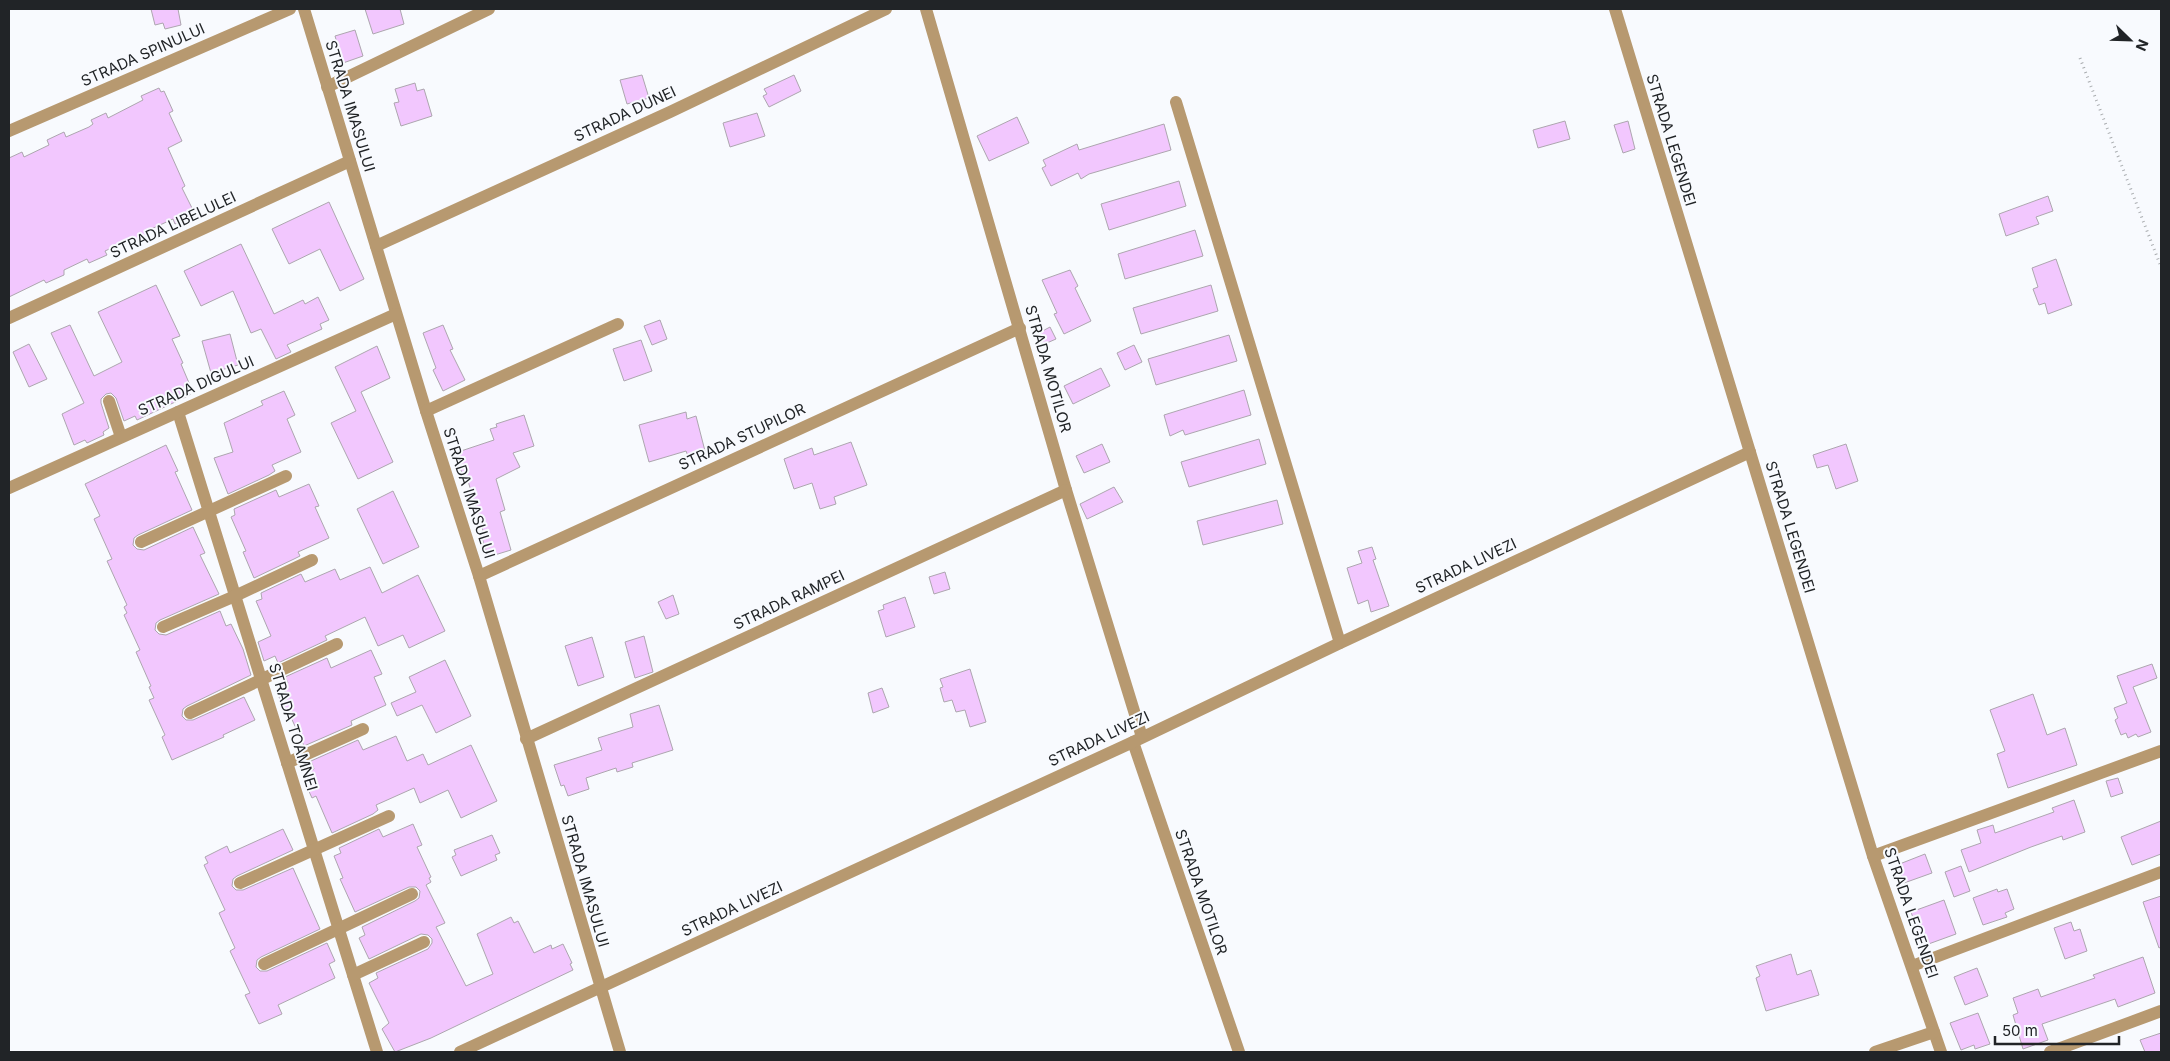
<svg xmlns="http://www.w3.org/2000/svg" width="2170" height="1061" font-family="Inter,sans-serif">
<rect width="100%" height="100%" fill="#f8fafe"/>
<g fill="#f2c7fe" stroke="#ada6af">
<polygon points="151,9 178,9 181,25 165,29 163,23 155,25"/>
<polygon points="365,9 400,9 404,24 373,34"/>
<polygon points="355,30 363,56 343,63 335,36"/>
<polygon points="642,75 649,98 627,104 620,80"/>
<polygon points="794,75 801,91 769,107 763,96 767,94 764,89"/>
<polygon points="415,83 417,91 424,89 432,116 401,126 394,103 399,102 395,89"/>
<polygon points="159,88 161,92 164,91 173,111 169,113 182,141 168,148 185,186 182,188 193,210 190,212 192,216 175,224 173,219 149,230 148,232 149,235 131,244 129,240 105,251 107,255 89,263 87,259 64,270 64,275 46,283 44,280 9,297 9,158 22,152 24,157 49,145 47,140 64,132 66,137 89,127 93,124 91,120 106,113 108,118 143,100 141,96"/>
<polygon points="757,113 765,136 730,147 723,123"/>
<polygon points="1017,117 1029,143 989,161 977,136"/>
<polygon points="1565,121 1570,139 1538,148 1533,130"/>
<polygon points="1628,121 1635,149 1623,153 1614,125"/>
<polygon points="1164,124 1171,150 1089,174 1081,179 1078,173 1051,186 1042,168 1046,166 1043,160 1077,144 1079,150"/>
<polygon points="1179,181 1186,206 1109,230 1101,204"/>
<polygon points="2048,196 2053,211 2036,217 2039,224 2006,236 1999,214"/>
<polygon points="329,202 364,279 340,291 320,249 289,264 272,229"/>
<polygon points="1195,230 1203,256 1125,279 1118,254"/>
<polygon points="241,244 274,314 303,300 305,304 318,297 329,320 320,324 322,329 287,345 291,352 276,359 261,329 251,333 233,291 201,306 184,271"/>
<polygon points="2056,259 2072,305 2048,314 2045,303 2039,305 2033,289 2038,287 2032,268"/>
<polygon points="1070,270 1078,286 1075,288 1091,321 1064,334 1054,314 1057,313 1042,280"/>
<polygon points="156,285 180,336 172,339 183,363 181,364 192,390 189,392 190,395 137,420 135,416 124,421 116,398 111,393 106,394 101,399 101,403 109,428 103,432 104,435 87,443 85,440 74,445 62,414 84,403 51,333 70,325 94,376 122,362 98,312"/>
<polygon points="1211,285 1218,311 1141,334 1133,308"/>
<polygon points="660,320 667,339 652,345 644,326"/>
<polygon points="443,325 453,349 450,350 465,380 443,391 433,370 436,368 423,333"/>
<polygon points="1050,327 1056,339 1040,346 1035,335"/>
<polygon points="230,334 238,365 211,373 202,341"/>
<polygon points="1229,335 1237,361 1156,385 1148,359"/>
<polygon points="641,340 652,371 624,381 613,349"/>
<polygon points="29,344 47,379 29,387 13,352"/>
<polygon points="1134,345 1142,362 1125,370 1117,353"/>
<polygon points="377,346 390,378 361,392 393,462 358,479 331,423 356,411 335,367"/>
<polygon points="1101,368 1110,386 1073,404 1064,386"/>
<polygon points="1244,390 1251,415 1185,435 1183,430 1170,436 1164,415"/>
<polygon points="284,391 295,415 287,419 301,452 272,465 275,471 269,475 228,494 214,458 233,452 224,423 263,405 261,401"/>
<polygon points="686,412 687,419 696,416 705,451 688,456 686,451 649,462 639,425"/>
<polygon points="524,415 534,446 513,453 520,467 496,479 505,510 500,512 511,550 488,557 481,535 484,534 468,481 465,482 455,453 494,440 490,429 497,427 496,424"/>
<polygon points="1259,439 1266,464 1189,487 1181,462"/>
<polygon points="851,442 867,485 834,497 836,504 820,509 812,483 794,489 784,459 812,448 814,455"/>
<polygon points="1102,444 1110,462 1084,473 1076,456"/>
<polygon points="1846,444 1858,481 1836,489 1828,465 1817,468 1813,455"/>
<polygon points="166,445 178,471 175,472 192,510 138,535 134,538 133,545 137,549 144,550 193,527 205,553 200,555 219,594 160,620 156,623 155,630 159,634 166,635 220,611 226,626 231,624 243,649 251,675 187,706 183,709 182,716 186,720 193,720 244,697 255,720 223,735 224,737 172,760 162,737 165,735 149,700 154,698 149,687 151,686 136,652 140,650 124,615 127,613 124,607 127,605 107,561 112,559 94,519 100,516 85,484"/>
<polygon points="309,484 319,506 315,507 329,538 298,552 300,556 294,559 254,578 243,552 246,551 231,517 235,515 234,509 276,490 279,497"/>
<polygon points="1114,487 1123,502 1087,519 1080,504"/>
<polygon points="393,491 419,547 383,564 357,509"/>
<polygon points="1277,500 1283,524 1203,545 1197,521"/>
<polygon points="1372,547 1376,559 1373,560 1389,606 1371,612 1368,600 1358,604 1347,568 1362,563 1358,551"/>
<polygon points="370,567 382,593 418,575 445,631 409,648 403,635 378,646 365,617 325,636 327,640 278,663 275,656 264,661 258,642 271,636 256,601 262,599 261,593 301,574 305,582 335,569 340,580"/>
<polygon points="945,572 950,589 934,594 929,577"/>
<polygon points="673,595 679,614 666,619 658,602"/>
<polygon points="905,597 915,627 886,637 878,611 884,609 883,605"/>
<polygon points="644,636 653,672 635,678 625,642"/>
<polygon points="592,637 604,677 578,686 565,646"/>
<polygon points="371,650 382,674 374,677 386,705 351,721 352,725 304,746 289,713 287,714 279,697 286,694 282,686 288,683 285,677 327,658 331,668"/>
<polygon points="445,660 471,716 436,733 422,705 397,716 391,703 416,692 409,677"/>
<polygon points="2152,664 2157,678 2133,687 2151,732 2138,737 2136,734 2128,738 2126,733 2121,735 2115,720 2118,718 2114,708 2127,703 2117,676"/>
<polygon points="970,669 986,722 970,727 965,710 956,712 952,700 944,702 940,688 943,687 940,679"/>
<polygon points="882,688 889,707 873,713 868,693"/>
<polygon points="2033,694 2047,735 2065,728 2077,765 2008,788 1997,754 2005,751 1990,710"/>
<polygon points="659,705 673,750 632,763 633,767 617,772 616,768 586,778 589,789 568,796 564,785 561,786 554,765 602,750 598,738 633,727 630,714"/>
<polygon points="396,736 407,761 423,754 428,765 471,745 497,801 461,818 448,790 420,803 414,788 376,805 378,810 373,814 332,833 316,796 312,798 307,787 313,784 308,772 314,769 311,761 358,740 363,750"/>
<polygon points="2118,778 2123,793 2111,797 2106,781"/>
<polygon points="2074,800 2085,832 2063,840 2062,836 2031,847 1969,872 1961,850 1981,843 1977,830 1993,825 1995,833 2054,812 2052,808"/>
<polygon points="2161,821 2161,854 2132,865 2121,837"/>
<polygon points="413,824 422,845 417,847 431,877 429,878 431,882 426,885 445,923 436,927 466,986 493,974 477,934 511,917 514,923 518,921 534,953 551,945 552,949 563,944 572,963 570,964 573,970 431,1038 395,1052 382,1029 389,1023 369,983 378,978 376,973 428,949 432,943 432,939 428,935 421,934 369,959 359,938 365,935 362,927 415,901 419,898 420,891 416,887 409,887 355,912 340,879 343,878 334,856 341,853 339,848 379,829 383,837"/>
<polygon points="283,829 293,850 237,876 233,879 232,886 236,890 243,890 293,868 320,929 261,957 257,960 256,967 260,971 267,971 327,943 335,961 329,964 335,978 278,1005 282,1014 259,1024 245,995 250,993 230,951 235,948 219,913 225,910 204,865 208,863 205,857 227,846 230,853"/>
<polygon points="492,835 500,853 495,855 497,860 461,876 452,857 456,855 454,850"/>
<polygon points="1925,854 1932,873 1904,883 1897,865"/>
<polygon points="1961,866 1970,891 1954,897 1945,872"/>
<polygon points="1997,889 1998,892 2007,889 2014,909 2005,913 2007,917 1983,925 1973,898"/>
<polygon points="2161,896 2161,947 2159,948 2143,902"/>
<polygon points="1944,900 1956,934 1923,946 1911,912"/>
<polygon points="2071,922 2074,931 2080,929 2087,951 2065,959 2054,928"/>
<polygon points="1791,954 1797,975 1811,970 1819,995 1766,1011 1756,978 1760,976 1756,966"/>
<polygon points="2143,957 2155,993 2118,1007 2115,999 2042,1024 2048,1040 2023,1049 2013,1015 2018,1013 2013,998 2038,989 2041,997 2095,978 2093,975"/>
<polygon points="1977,968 1988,996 1965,1005 1954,977"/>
<polygon points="1978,1013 1990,1044 1975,1049 1974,1045 1961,1050 1950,1023"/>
<polygon points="2161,1033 2161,1052 2145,1052 2140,1040"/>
</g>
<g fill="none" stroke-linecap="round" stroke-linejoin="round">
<polyline stroke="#aaadb0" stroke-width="3" stroke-dasharray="1 4" stroke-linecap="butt" points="2080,58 2161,267"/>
<g stroke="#b79970" stroke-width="12">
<polyline points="304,9 426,411 479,576 620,1052"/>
<polyline points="926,9 1066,490 1142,737"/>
<polyline points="1615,9 1873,856 1941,1052"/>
<polyline points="327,87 489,9"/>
<polyline points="1176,102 1340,643"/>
<polyline points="9,131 290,9"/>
<polyline points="376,246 670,112 886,9"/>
<polyline points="9,318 350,161"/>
<polyline points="109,401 121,437"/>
<polyline points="426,411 618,324"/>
<polyline points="178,412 377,1052"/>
<polyline points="9,488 396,314"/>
<polyline points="141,542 286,476"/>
<polyline points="479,576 1020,328"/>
<polyline points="163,627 235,596 312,560"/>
<polyline points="190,713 337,644"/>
<polyline points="526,739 1066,490"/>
<polyline points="1133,742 1239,1052"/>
<polyline points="287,763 363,729"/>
<polyline points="1873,856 2161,751"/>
<polyline points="240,883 389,816"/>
<polyline points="264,964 412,894"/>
<polyline points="1912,966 2161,872"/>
<polyline points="353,975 424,942"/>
<polyline points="460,1052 1133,742 1340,643 1750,452"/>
<polyline points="1875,1052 1934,1032"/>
<polyline points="2050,1052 2161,1011"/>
</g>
</g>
<g text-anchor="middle" stroke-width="4" stroke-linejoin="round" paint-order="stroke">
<g font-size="15" fill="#212427" stroke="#f8fafe">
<text transform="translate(143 55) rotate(-24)" y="5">STRADA SPINULUI</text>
<text transform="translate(350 106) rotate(73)" y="5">STRADA IMASULUI</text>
<text transform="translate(625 114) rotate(-25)" y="5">STRADA DUNEI</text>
<text transform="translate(1671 140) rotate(73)" y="5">STRADA LEGENDEI</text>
<text transform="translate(173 225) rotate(-25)" y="5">STRADA LIBELULEI</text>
<text transform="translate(1048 369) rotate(74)" y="5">STRADA MOTILOR</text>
<text transform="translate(196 386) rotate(-24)" y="5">STRADA DIGULUI</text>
<text transform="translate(742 437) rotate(-25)" y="5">STRADA STUPILOR</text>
<text transform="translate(469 493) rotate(72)" y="5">STRADA IMASULUI</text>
<text transform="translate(1790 527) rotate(73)" y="5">STRADA LEGENDEI</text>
<text transform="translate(1466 566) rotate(-25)" y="5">STRADA LIVEZI</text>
<text transform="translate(789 600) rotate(-25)" y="5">STRADA RAMPEI</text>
<text transform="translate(293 727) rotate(73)" y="5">STRADA TOAMNEI</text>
<text transform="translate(1099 739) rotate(-25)" y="5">STRADA LIVEZI</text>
<text transform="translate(585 881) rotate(74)" y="5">STRADA IMASULUI</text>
<text transform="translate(1201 892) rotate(71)" y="5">STRADA MOTILOR</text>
<text transform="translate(732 909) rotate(-25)" y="5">STRADA LIVEZI</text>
<text transform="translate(1911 913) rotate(71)" y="5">STRADA LEGENDEI</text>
</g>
</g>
<rect width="2170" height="1061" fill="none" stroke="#212427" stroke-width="20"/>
<g transform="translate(2130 40) rotate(113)" stroke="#f8fafe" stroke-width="4" paint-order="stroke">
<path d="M0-4L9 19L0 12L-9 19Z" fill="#212427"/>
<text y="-8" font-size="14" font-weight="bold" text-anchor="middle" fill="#212427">N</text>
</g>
<path d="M1995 1036v8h124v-8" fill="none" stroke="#212427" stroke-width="2.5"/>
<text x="2002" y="1036" font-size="15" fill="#212427" stroke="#f8fafe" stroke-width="4" paint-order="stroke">50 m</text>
</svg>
